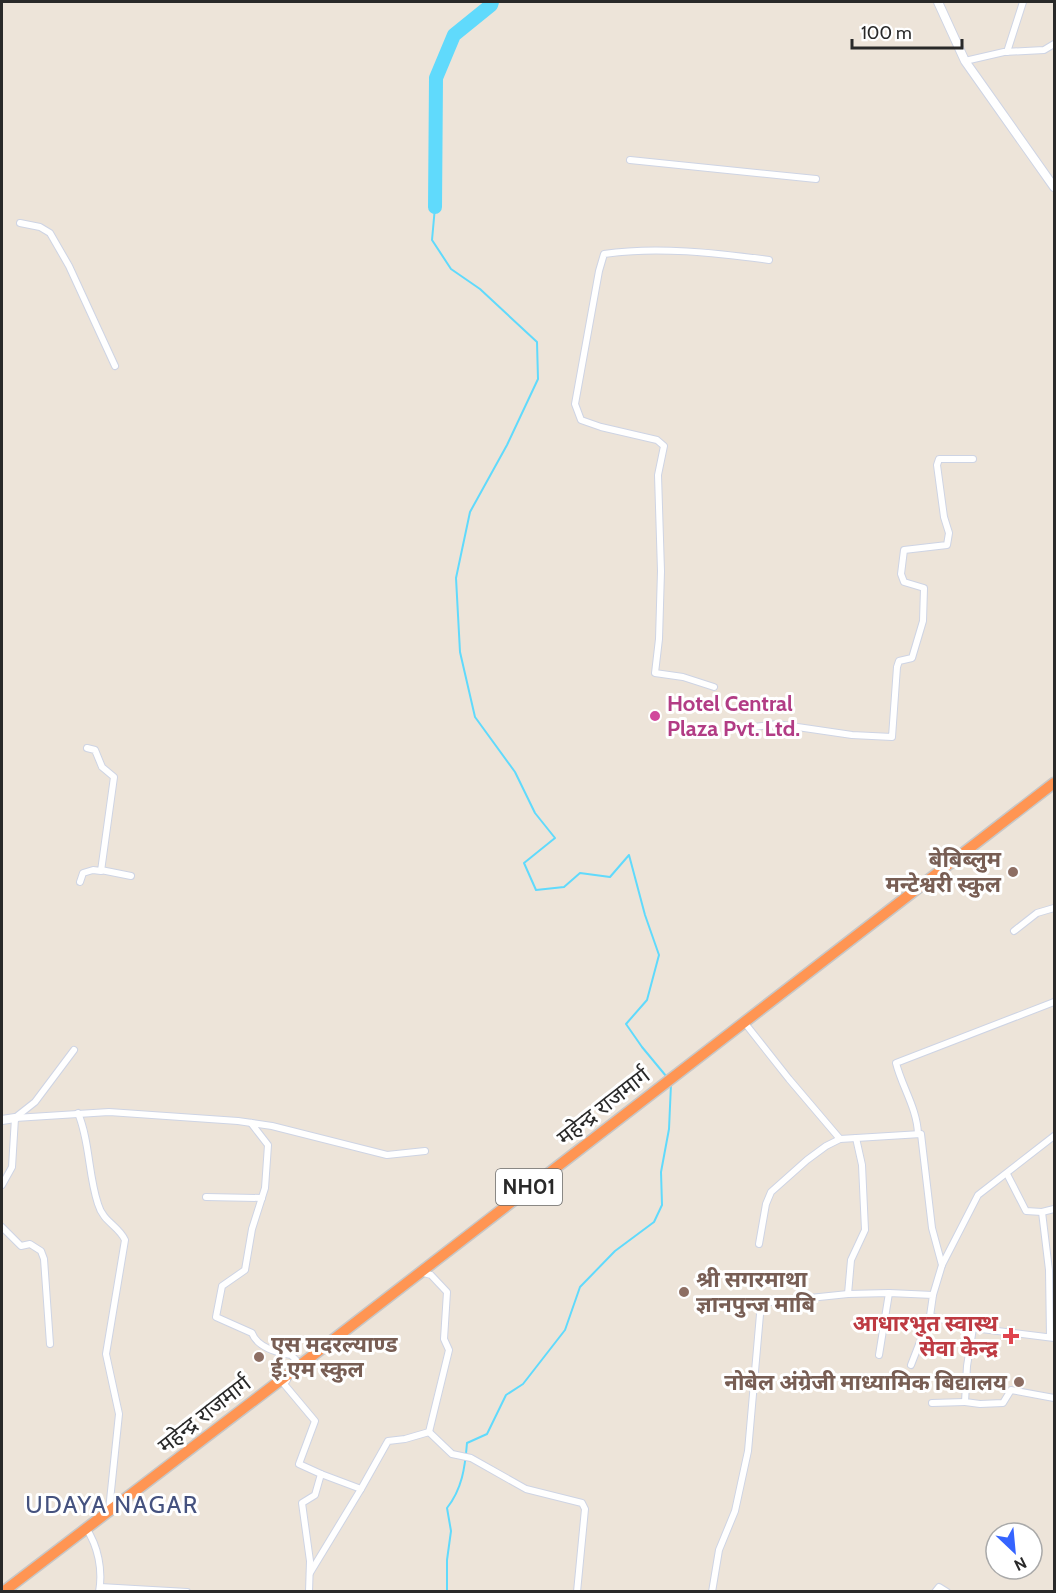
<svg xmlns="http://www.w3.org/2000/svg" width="1056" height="1593" font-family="Cabin,'Noto Sans Devanagari',sans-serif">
<rect width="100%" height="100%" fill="#ede4d9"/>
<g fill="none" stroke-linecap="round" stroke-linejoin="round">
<g stroke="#60dafc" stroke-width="2">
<polyline points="435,207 432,240 451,269 480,289 537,342 538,379 507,445 470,512 456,578 460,652 475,717 515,772 535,813 555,838 524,863 536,890 564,887 580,873 610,877 629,855 645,915 659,955 647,1000 626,1024 642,1047 666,1076"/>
<path d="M447 1592V1560L451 1531 447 1508C462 1489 465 1468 467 1443L487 1434 506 1395 523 1384 565 1330 580 1287 615 1251 654 1222 662 1205 661 1172 669 1129 671 1084"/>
</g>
<polyline stroke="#60dafc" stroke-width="14" points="435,207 436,78 454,35 491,5 492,2"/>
<g stroke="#ced4e4" stroke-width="8">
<g id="street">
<polyline points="1007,52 1023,2"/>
<polyline points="965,61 1004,52 1044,50 1054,44"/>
<polyline points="630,160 816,179"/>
<polyline points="20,223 40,227 50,233 69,266 115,366"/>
<path d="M714 687 683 677 655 673 659 639 661 571 658 475 664 446 657 440 601 427 581 420 575 404 599 271 604 254C656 246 717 253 769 260"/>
<polyline points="754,727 777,724 852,735 892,737 897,667 899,661 912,658 923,621 924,588 904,582 901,574 904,550 947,545 949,533 944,517 937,465 939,459 973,459"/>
<polyline points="101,870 131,876"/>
<polyline points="80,882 83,873 93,870 101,871 114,777 102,767 95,750 87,748"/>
<polyline points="1014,931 1037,913 1054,908"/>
<polyline points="744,1022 789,1079 840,1139 921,1134 932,1228 942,1265"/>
<path d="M78 1113C90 1142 88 1174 98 1204 103 1222 119 1226 125 1240L106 1354 119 1414 109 1510"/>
<polyline points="16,1117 35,1102 74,1050"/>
<polyline points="15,1118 109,1112 238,1121 272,1126 387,1155 425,1151"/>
<path d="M251 1123 268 1145 265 1188 252 1229 245 1270 222 1286 216 1317 252 1333C257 1347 277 1353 291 1355L300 1364"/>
<path d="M918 1134C917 1108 902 1087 896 1063L1054 1002"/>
<polyline points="1007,1174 1026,1211 1042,1212 1054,1209"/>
<polyline points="2,1185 12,1167 15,1118"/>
<polyline points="206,1197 262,1198"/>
<polyline points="1042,1212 1049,1270 1050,1337"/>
<polyline points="2,1227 21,1246 30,1244 41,1251 44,1259 50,1344"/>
<polyline points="759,1244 766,1204 771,1192 807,1160 826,1146 840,1139"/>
<polyline points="848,1294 851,1260 865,1230 862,1165 856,1138"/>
<polyline points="933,1295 942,1265 978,1195 1054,1136"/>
<polyline points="973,1328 1054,1338"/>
<polyline points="879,1355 889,1293"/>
<polyline points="911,1365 930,1316"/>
<polyline points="287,1380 284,1384 315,1421 299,1464 321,1474 315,1495 302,1503 310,1561 309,1592"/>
<polyline points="932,1403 965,1402"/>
<polyline points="429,1432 452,1454 471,1458 526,1489 582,1503 585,1509 577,1592"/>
<polyline points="321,1474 361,1489"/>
<path d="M86 1528C98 1546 103 1570 99 1592"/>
<polyline points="310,1573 361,1489 388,1441 405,1439 429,1432 449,1350 444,1339 447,1292 431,1275 420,1272"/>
<polyline points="100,1587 187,1592"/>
<polyline points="712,1592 719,1550 735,1511 748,1451 761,1303 848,1294 889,1293 933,1295 930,1316 973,1328 967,1366 965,1402 980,1404 1003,1403 1011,1390 1054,1398"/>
<polyline points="935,1592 939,1587 947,1592"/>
</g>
</g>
<g stroke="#ced4e4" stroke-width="10">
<g id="secondary">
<polyline points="938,2 965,61 1054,187"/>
<polyline points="2,1120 15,1118"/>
</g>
</g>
<g stroke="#c7c7c7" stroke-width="13">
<polyline id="highway" points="3,1592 316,1353 1054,783"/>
</g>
<use href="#street" stroke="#fff" stroke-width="6"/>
<use href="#secondary" stroke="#fff" stroke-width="8"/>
<use href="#highway" stroke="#ff9553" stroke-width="10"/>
</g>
<circle fill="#d1479c" stroke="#fff" stroke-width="2" cx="655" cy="716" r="6"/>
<g fill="#8d6e63" stroke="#fff" stroke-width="2">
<circle cx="1013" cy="872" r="6"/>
<circle cx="684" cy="1292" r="6"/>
<circle cx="259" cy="1357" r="6"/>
<circle cx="1019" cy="1382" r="6"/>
</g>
<path fill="#e0444e" stroke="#fff" stroke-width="2" d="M1008 1327h6v6h6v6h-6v6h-6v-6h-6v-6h6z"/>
<g text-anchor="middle" stroke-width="6" stroke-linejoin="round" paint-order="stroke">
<rect fill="#fff" stroke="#696969" stroke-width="1.5" x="496" y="1169" width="66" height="36" rx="4.5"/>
<g font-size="21" font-weight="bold" fill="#292929">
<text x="529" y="1194">NH01</text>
</g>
<g font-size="22" font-weight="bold" fill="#b23c85" stroke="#fff" text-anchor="start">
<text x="667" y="711">Hotel Central<tspan x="667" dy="25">Plaza Pvt. Ltd.</tspan></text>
</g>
<g font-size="22" font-weight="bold" fill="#785e54" stroke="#fff" text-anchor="end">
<text x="1001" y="867">बेबिब्लुम<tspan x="1001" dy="25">मन्टेश्वरी स्कुल</tspan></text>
<text x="696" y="1287" text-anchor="start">श्री सगरमाथा<tspan x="696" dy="25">ज्ञानपुन्ज माबि</tspan></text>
<text x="271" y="1352" text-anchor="start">एस मदरल्याण्ड<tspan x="271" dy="25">ई.एम स्कुल</tspan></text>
<text x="1007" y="1390">नोबेल अंग्रेजी माध्यामिक बिद्यालय</text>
</g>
<g font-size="22" fill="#292929" stroke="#fff">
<text transform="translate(603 1106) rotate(-38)" y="8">महेन्द्र राजमार्ग</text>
<text transform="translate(204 1414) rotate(-38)" y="8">महेन्द्र राजमार्ग</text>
</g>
<g font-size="22" font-weight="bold" fill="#be3a42" stroke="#fff" text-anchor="end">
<text x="998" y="1331">आधारभुत स्वास्थ<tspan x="998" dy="25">सेवा केन्द्र</tspan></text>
</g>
<g font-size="24" letter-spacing="1.5" fill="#45527f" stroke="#fff">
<text x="112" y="1513">UDAYA NAGAR</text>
</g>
</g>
<rect width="1056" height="1593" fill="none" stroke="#292929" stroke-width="6"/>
<g transform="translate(1014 1551) rotate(154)"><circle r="28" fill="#ffffff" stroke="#a9a9a9" stroke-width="1.5"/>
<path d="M0-4.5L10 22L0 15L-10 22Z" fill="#3564ff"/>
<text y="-9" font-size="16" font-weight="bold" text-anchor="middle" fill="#292929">N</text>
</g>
<path d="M852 39v9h110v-9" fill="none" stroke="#292929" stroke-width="3"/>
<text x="861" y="39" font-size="18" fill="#292929" stroke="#ffffff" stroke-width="4.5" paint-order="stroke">100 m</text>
</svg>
